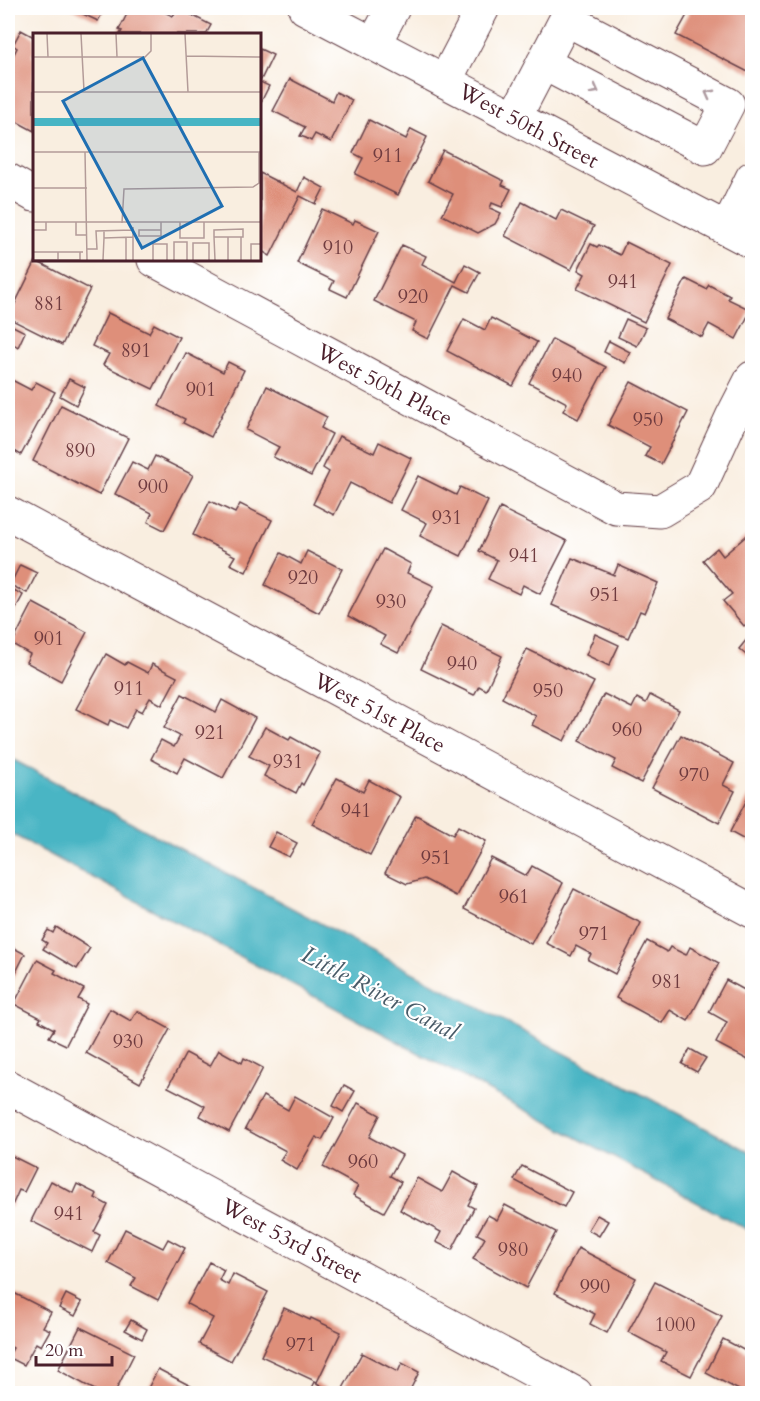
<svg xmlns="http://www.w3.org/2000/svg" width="760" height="1401" font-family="Cardo,serif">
<rect width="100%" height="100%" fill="#fff"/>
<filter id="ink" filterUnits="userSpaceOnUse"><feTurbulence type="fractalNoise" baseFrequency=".0167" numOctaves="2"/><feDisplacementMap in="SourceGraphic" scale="12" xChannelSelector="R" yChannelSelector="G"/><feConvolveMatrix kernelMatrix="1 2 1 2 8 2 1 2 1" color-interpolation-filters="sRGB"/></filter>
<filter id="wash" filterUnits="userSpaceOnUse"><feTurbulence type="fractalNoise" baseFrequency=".008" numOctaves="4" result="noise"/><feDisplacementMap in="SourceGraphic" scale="24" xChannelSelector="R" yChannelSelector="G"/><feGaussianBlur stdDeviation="1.35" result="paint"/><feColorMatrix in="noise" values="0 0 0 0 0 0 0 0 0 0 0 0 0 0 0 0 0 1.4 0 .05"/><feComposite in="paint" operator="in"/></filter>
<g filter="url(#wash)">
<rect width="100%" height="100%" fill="#f9eee0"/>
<polygon fill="#48b5c4" stroke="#496a78" stroke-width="1.5" points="8,757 752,1153 752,1232 8,832"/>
<g id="blocks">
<g fill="#de8f7a">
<polygon points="70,8 105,8 98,21"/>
<polygon points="130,8 155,8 173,16 178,8 211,25 206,34 120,34 122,31 119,30"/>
<polygon points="691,8 752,8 752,74 676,35"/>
<polygon points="21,30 34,37 34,51 32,56 34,58 34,131 8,117 8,66 17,48 13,45"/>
<polygon points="260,49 273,55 260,82 269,86 260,104"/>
<polygon points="290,79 332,101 336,92 352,100 331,142 315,134 311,141 306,138 300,136 305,127 273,111"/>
<polygon points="369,120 406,139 411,129 427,137 398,195 355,174 363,158 353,153"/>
<polygon points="443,150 504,181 502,185 511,189 502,207 492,203 490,208 501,213 495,224 478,233 442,215 453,194 428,181"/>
<polygon points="260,173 297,192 304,177 324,188 316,204 300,196 270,256 260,250"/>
<polygon points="522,202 556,220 561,210 594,226 571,270 505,236"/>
<polygon points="322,209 353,224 355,220 379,231 347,297 330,289 334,281 297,263"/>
<polygon points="626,242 672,265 644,322 577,289 585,274 578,270 591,244 597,247 599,245 620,255"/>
<polygon points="402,245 426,256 422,264 456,282 465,264 480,272 469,292 455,285 428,339 412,331 416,322 374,301"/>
<polygon points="8,246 15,250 8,266"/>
<polygon points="36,261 90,289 62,345 8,318"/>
<polygon points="686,279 706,289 709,285 730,296 728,299 751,310 736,339 709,324 702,337 665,319"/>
<polygon points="108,313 149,333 154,324 179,337 153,389 103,365 109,354 92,346"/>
<polygon points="491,318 537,342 513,386 447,351 464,319 485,330"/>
<polygon points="626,319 646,328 637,346 618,337"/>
<polygon points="9,324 25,332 18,347 8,341 8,327"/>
<polygon points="552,339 606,367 578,419 563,411 567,403 529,383"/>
<polygon points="609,341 630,352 625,363 604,352"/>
<polygon points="186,353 223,372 228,362 244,370 211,437 183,423 185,419 159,406"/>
<polygon points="8,378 31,390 36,382 55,392 21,455 8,447"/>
<polygon points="69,379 85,387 76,405 60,396"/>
<polygon points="631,382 688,412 661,464 645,456 650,447 608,425"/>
<polygon points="267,386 327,417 321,428 332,434 311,476 273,457 279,447 246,430"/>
<polygon points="61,405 128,438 99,495 33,461"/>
<polygon points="339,436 374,453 379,442 411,458 389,503 350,483 334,515 313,504 329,472 323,468"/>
<polygon points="155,456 193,475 164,530 148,522 152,513 115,494 132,462 148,470"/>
<polygon points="418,476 456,495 460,487 488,501 461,556 420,536 427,523 401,510"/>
<polygon points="210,501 235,513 240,504 272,520 246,572 230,564 235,556 193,535"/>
<polygon points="500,508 567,541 540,594 523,585 519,594 488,579 497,560 479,551"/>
<polygon points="752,531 752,619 744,626 723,601 732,594 703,560 717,548 723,556"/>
<polygon points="383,549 411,564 407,573 434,586 398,653 380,644 385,636 348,616"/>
<polygon points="307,551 342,569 319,613 265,585 281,553 301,564"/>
<polygon points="572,558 614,575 618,565 658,583 645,613 640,611 628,638 552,605"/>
<polygon points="20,565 37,573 27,593 10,585"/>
<polygon points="8,587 23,595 8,623"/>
<polygon points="33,603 87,632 61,681 26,662 30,654 12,644"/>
<polygon points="441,626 502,656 486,690 479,686 474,695 421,669"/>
<polygon points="595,634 619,645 609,666 586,655"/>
<polygon points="751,634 752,635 752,660 739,649"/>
<polygon points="527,649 594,682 564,741 532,725 536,716 502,698"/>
<polygon points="106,654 125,665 127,662 148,673 152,664 177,677 162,705 150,698 142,712 136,709 126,728 110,720 108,725 76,709"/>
<polygon points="182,694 216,712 222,700 255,718 223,778 185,758 177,773 151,759 161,740 174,747 180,736 164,728"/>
<polygon points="604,694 632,708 637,698 646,703 650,695 679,710 641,783 612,768 616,760 579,741"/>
<polygon points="265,727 289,740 291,737 320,753 303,785 301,783 296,793 264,776 269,766 249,756"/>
<polygon points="681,735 734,763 723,785 735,791 719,823 652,788"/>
<polygon points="337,778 363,792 369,780 400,797 370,855 312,824"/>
<polygon points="752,790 752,844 730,832"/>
<polygon points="416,815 453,835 458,826 486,841 456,896 424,879 407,884 385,873"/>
<polygon points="276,832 297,843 289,857 268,847"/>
<polygon points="491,858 526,876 532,866 563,883 531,944 464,909"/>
<polygon points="574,889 641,923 615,974 588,960 591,954 576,946 571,956 546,943"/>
<polygon points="56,927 90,948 77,969 43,949 47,943 42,940 48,930 53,933"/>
<polygon points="647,941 667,952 670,947 686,955 690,947 719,963 688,1021 670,1010 662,1023 616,998"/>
<polygon points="8,945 25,954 8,988"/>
<polygon points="37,960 56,970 54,973 84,989 78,999 87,1004 66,1045 49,1037 54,1029 39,1021 41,1018 14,1004"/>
<polygon points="726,980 752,994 752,1062 716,1043 727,1022 709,1012"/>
<polygon points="110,1009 131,1021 137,1011 170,1029 140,1083 86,1053"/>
<polygon points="690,1049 706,1058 697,1072 682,1064"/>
<polygon points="219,1050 242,1063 244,1058 263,1068 229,1132 200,1116 205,1106 168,1087 186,1053 210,1066"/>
<polygon points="344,1085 355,1091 343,1112 333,1106"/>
<polygon points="263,1096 288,1110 295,1096 334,1118 322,1140 316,1137 297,1170 280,1160 286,1151 245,1129"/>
<polygon points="358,1103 380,1115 369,1137 402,1155 390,1176 401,1182 384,1212 353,1195 358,1186 323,1167"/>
<polygon points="8,1154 36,1168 24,1192 19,1190 11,1208 8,1206"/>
<polygon points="522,1166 572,1192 564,1207 514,1180"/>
<polygon points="453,1172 478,1186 468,1205 474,1208 452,1250 436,1242 441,1232 400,1210 417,1178 442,1192"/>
<polygon points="51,1181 73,1193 77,1184 97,1194 95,1198 108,1205 94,1232 100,1235 92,1252 31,1221"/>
<polygon points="505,1205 556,1232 526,1288 473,1259 485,1238 477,1234 488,1215 497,1220"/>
<polygon points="597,1215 608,1221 599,1236 588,1230"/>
<polygon points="125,1229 163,1248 168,1239 185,1248 158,1300 131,1286 136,1278 108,1263"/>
<polygon points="578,1248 636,1278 607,1333 590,1324 595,1314 555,1293"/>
<polygon points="209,1262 224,1270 219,1280 228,1285 233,1274 268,1292 231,1361 199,1344 213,1318 187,1304"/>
<polygon points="655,1282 722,1316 691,1376 661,1361 666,1352 628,1332"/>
<polygon points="8,1290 51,1312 43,1327 50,1330 41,1346 36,1343 24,1365 8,1357 13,1348 8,1345"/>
<polygon points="66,1294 82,1302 75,1316 59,1308"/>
<polygon points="284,1308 310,1320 311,1318 341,1332 317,1382 261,1356"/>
<polygon points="131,1320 147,1329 142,1339 125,1330"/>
<polygon points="80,1327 134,1354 114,1394 93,1394 95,1390 58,1370"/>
<polygon points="723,1339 749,1353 752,1345 752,1394 739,1394 741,1391 706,1373"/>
<polygon points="362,1353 398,1372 402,1363 419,1372 408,1394 340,1394"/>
<polygon points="158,1369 206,1394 145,1394"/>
<polygon points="315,1382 332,1392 331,1394 309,1394"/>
</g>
</g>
</g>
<g filter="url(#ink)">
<use href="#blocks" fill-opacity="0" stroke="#643e46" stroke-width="1.5"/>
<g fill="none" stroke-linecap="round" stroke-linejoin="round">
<g stroke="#643e46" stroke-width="35">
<g id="minor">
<polyline points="305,8 752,242"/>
<polyline points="374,44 393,8"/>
<polyline points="445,81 483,8"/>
<polyline points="515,117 566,19 728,104 705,148 543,63"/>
<polyline points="8,180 34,195"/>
<polyline points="727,229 752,178"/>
<polyline points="154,260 616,508 660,511 700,487 732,417 752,378"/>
<polyline points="8,513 752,911"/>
<polyline points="8,1087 576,1394"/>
</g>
</g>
<use href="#minor" stroke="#fff" stroke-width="33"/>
</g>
<defs><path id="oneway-chevron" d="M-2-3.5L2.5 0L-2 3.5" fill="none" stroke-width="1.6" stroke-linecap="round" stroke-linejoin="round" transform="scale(1.5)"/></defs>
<g stroke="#ae9aa0">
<use href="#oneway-chevron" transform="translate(595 90) rotate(28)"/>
<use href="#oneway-chevron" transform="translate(709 94) rotate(-152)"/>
</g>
</g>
<g text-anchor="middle" stroke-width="4.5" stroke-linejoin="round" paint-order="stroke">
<g font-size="20" fill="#6f3b3f">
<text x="388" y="162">911</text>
<text x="338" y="254">910</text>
<text x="623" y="288">941</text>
<text x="413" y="303">920</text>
<text x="49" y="310">881</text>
<text x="136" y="357">891</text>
<text x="567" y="382">940</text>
<text x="201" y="396">901</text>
<text x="648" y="426">950</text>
<text x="80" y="457">890</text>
<text x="153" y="493">900</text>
<text x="447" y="524">931</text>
<text x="524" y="562">941</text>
<text x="303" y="584">920</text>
<text x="605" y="601">951</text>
<text x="391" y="608">930</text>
<text x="49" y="645">901</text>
<text x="462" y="670">940</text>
<text x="129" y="695">911</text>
<text x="548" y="697">950</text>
<text x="627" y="736">960</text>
<text x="210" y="739">921</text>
<text x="288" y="768">931</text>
<text x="694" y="781">970</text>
<text x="356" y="817">941</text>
<text x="436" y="864">951</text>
<text x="514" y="903">961</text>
<text x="594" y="940">971</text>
<text x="667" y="988">981</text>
<text x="128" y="1048">930</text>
<text x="363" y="1168">960</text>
<text x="69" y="1220">941</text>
<text x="513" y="1256">980</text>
<text x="595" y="1293">990</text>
<text x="675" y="1331">1000</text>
<text x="301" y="1351">971</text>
</g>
<g font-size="22" fill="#4a1f2b" stroke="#fff">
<text transform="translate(529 125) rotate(28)" y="8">West 50th Street</text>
<text transform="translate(385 384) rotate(28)" y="8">West 50th Place</text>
<text transform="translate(380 712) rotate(28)" y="8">West 51st Place</text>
<text transform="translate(292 1240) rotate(28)" y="8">West 53rd Street</text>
</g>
<g font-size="24" font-style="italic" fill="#495b68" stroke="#fff">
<text transform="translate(380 993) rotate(28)" y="8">Little River Canal</text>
</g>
</g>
<g transform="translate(33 33)">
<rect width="228" height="228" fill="#f9eee0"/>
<path d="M0 85H228V93H0Z" fill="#48b5c4"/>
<path fill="none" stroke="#b39b98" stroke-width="1.5" d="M14 1 15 24M48 1 51 58M83 1 84 24M152 1 155 59M153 23 228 24M0 24H112L118 18V1M0 59H228M0 119H228M52 119 54 227M0 155H54M0 189H228M43 189V202H54M128 189V203H106V197H128M147 189V205H171V189M89 190 91 156 220 154 226 150V119M100 194V227M0 197H13V189M71 198V205L100 204M93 204V227M181 204H210V196L181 197V204L182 227M208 204V227M54 216H64L63 198 100 197M0 219H25M0 227H47V219M25 227V219H50M70 227 71 205M120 227V211H134V227M141 227V209H154V227M160 227V210H176V227M195 227V204M218 227V211H228"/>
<path fill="#1f6fb2" fill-opacity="0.15" stroke="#1f6fb2" stroke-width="3" d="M110 25 189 173 109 215 30 68Z"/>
<rect width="228" height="228" fill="none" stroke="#4a1f2b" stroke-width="3"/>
</g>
<rect width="760" height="1401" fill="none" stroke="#fff" stroke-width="30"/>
<path d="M36 1356v9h76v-9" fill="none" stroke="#4a1f2b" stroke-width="3"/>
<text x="45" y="1356" font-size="18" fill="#4a1f2b" stroke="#ffffff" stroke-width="4.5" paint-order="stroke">20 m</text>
</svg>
